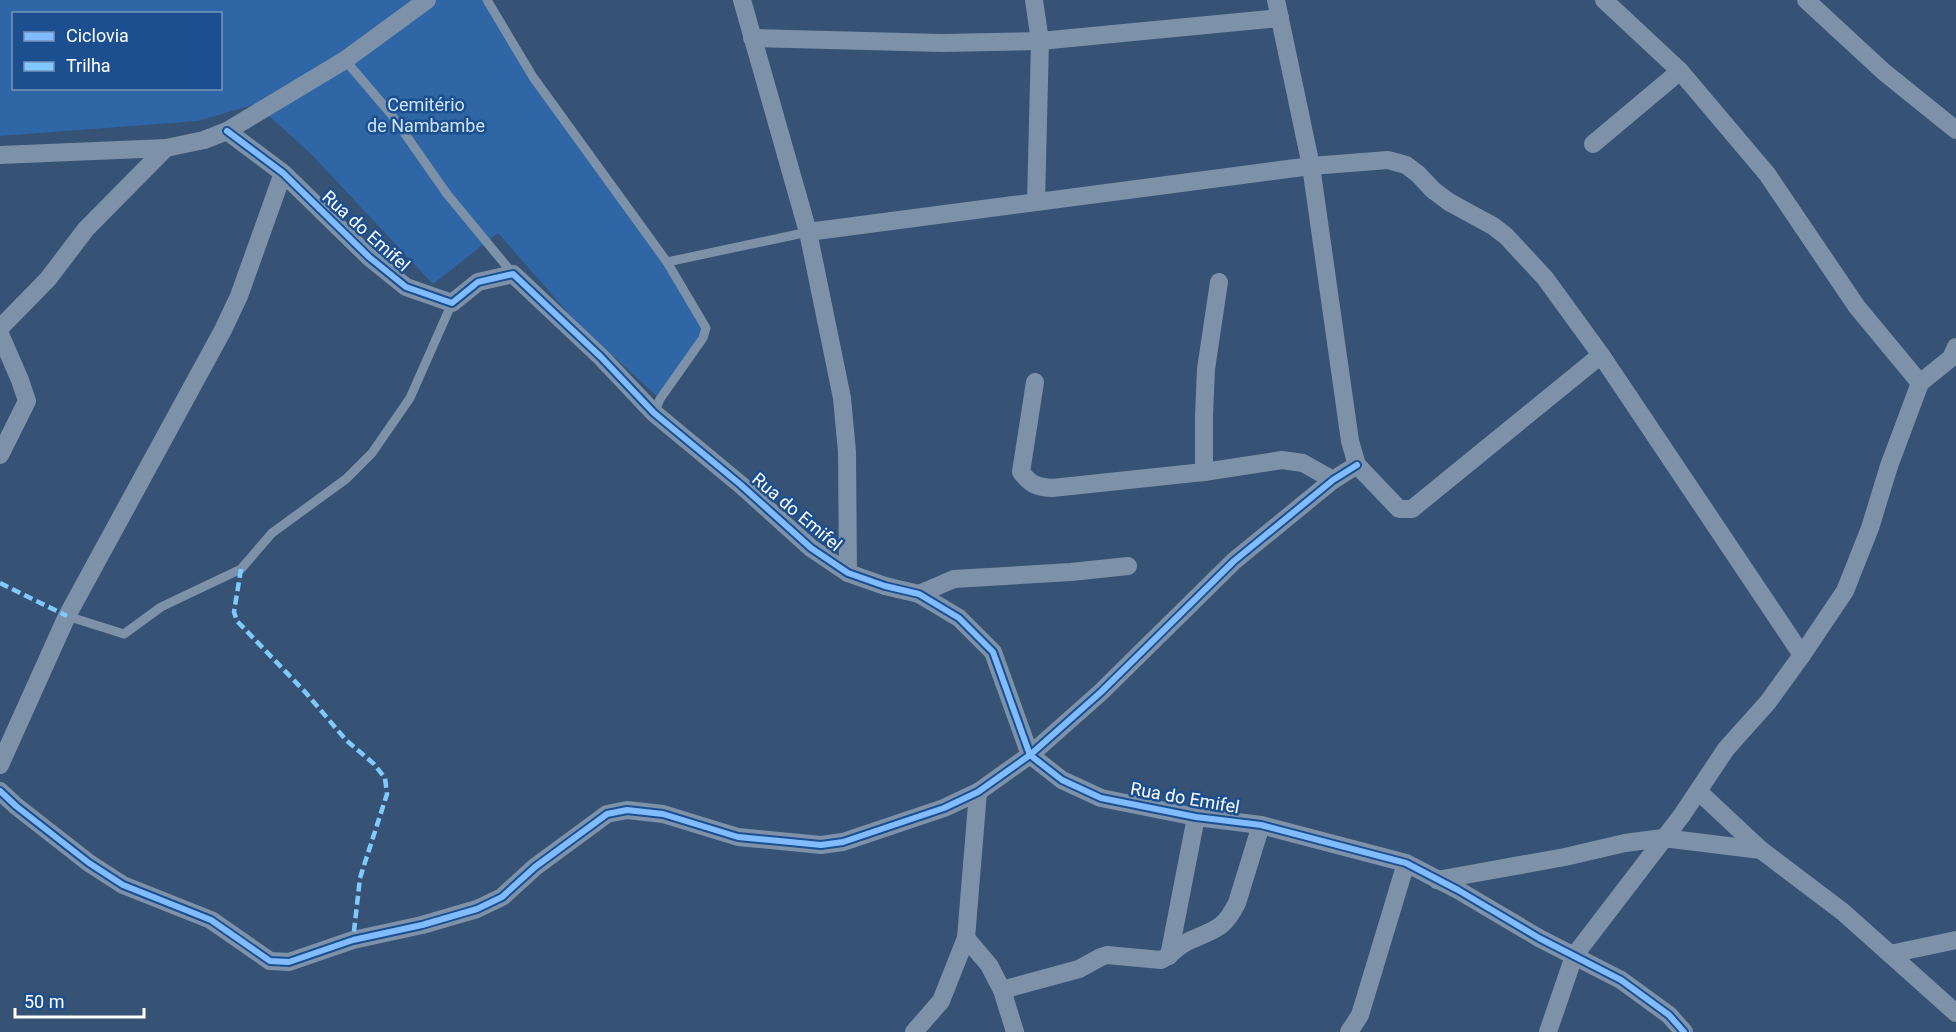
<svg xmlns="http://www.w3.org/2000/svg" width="1956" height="1032" font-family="Roboto,sans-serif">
<rect width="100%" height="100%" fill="#365274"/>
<path fill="#2f66a5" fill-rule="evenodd" d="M0 0H487L501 27 667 262 706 328 660 399 576 322 498 233 433 284 311 154 256 104 198 121 0 136ZM14 14H220V88H14Z"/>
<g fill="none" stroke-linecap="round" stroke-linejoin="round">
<g stroke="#7d92a8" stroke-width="9">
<polyline points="487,0 533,77 667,262 706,328 703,338 660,399 654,413"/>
<polyline points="345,60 391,114 447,194 513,274"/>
<polyline points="667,262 808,232"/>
<polyline points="67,616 124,634 161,607 241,569 272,533 346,479 372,453 410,398 452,303"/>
</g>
<g stroke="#7d92a8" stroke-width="18">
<polyline points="742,0 808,232 842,398 847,452 848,573"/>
<polyline points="1034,0 1040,41 1036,202"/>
<polyline points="1276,0 1311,166 1350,441 1357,465 1399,509 1412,509 1601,355"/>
<polyline points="1604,0 1680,71 1767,174 1857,307 1920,383"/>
<polyline points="1806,0 1884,72 1956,130"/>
<polyline points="752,38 942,43 1040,41 1280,18"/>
<polyline points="227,131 283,173 369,257 406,287 452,303 478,282 513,274 601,357 654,413 741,485 811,548 848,573 885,586 919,594 959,618 993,652 1030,755 1062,780 1101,798 1196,817 1261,825 1406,863 1458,890 1539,938 1621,980 1669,1015 1684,1032"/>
<polyline points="1593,144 1680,71"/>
<polyline points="0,155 166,148"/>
<polyline points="808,232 1311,166 1388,160 1406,165 1418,174 1433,190 1449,202 1493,226 1506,236 1545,278 1601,355 1802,655"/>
<polyline points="0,328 48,279 86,229 166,148 204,140 227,131 345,60 427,0"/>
<polyline points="0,334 20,380 27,401 0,455"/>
<path d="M1035 382 1021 472C1030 484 1036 487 1052 488L1204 472 1282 460 1303 463 1333 480"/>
<polyline points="1204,472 1204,416 1206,369 1219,282"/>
<polyline points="919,594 954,579 1071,572 1128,566"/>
<polyline points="0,765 67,616 223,330 239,296 283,173"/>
<polyline points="0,791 16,806 89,863 123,885 211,920 270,961 289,962 353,940 422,925 477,909 502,897 535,867 607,814 627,810 663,814 738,837 821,845 843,842 944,808 978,792 1030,755 1101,692 1234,561 1333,480 1357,465"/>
<polyline points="1698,791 1761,850"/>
<polyline points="1437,880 1565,857 1625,843 1663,838 1761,850 1843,912 1956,1013"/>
<polyline points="966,938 989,965 1002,990 1015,1032"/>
<polyline points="1890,954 1956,940"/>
<polyline points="1169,956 1196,817"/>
<path d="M1002 990 1079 969 1101 957 1107 955 1161 960C1171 955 1179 945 1189 941 1214 929 1223 931 1237 903L1261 825"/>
<polyline points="914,1032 941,1001 966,938 978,792"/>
<polyline points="1349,1032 1360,1015 1406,863"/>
<polyline points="1548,1032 1574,956 1682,815 1726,749 1768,702 1802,655 1845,591 1870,528 1889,466 1920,383 1951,358 1956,347"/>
</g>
<g stroke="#80caff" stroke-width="4.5" stroke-dasharray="9 4.5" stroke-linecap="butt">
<polyline points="241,569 234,612 237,621 306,693 346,740 374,764 385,778 387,794 360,878 353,940"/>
<polyline points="0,583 67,616"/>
</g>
<g stroke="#1b4f8f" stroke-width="10">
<g id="cycleway">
<polyline points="227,131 283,173 369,257 406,287 452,303 478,282 513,274 601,357 654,413 741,485 811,548 848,573 885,586 919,594 959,618 993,652 1030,755 1062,780 1101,798 1196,817 1261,825 1406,863 1458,890 1539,938 1621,980 1669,1015 1684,1032"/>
<polyline points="0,791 16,806 89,863 123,885 211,920 270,961 289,962 353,940 422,925 477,909 502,897 535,867 607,814 627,810 663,814 738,837 821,845 843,842 944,808 978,792 1030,755 1101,692 1234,561 1333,480 1357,465"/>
</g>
</g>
<use href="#cycleway" stroke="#80bcff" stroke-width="6"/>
</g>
<g text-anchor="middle" stroke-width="5" stroke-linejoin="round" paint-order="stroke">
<g font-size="18" fill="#cfe3fa" stroke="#1b4f8f">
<text x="426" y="111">Cemitério<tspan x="426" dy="21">de Nambambe</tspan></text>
</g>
<g font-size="18" fill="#fff" stroke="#1b4f8f">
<text transform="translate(366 231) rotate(42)" y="6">Rua do Emifel</text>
<text transform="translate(797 512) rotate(40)" y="6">Rua do Emifel</text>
<text transform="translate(1185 798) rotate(10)" y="6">Rua do Emifel</text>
</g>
</g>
<rect x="12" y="12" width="210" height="78" fill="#1b4f8f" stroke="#7695bc" stroke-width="1.5"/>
<rect x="24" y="32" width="30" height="9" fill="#80bcff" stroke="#7695bc" stroke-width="1.5"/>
<text x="66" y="42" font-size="18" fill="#ffffff">Ciclovia</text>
<rect x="24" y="62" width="30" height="9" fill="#80caff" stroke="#7695bc" stroke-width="1.5"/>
<text x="66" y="72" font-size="18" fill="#ffffff">Trilha</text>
<path d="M15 1008v9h129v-9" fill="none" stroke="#ffffff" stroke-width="3"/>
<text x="24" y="1008" font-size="18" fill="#ffffff" stroke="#1b4f8f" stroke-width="4.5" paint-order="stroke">50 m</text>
</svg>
